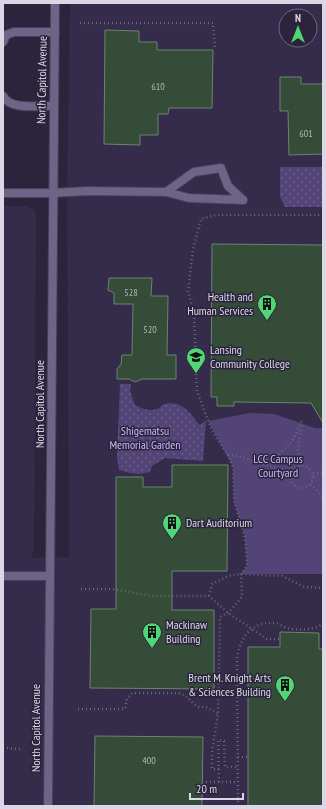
<svg xmlns="http://www.w3.org/2000/svg" width="326" height="809" font-family="'PT Sans Narrow',sans-serif">
<defs>
<pattern id="grass-dots" width="8" height="8" patternUnits="userSpaceOnUse"><rect width="8" height="8" fill="#534477"/><path d="M2 2h.1M6 6h.1" fill="none" stroke="#6b5e8a" stroke-width="1.8" stroke-linecap="round"/></pattern>
</defs>
<rect width="100%" height="100%" fill="#2b243c"/>
<path fill="#342c4a" fill-rule="evenodd" d="M70 3H323V806H3V206H27L34 209 36 218 34 551 31 558 69 557 67 191ZM286 16H310V40H286Z"/>
<g fill="url(#grass-dots)">
<polygon points="280,167 323,167 323,207 285,207 280,197"/>
<path d="M120 384H131L130 391 135 405C141 408 149 412 157 409 159 408 162 405 165 404 181 400 191 413 199 425L206 421 203 461 165 458 152 466 150 472C138 475 131 474 119 470L117 456Z"/>
</g>
<polygon fill="#534477" points="250,413 274,414 315,428 323,428 323,574 241,574 247,566 245,538 234,501 233,467 208,421"/>
<g fill="#354c39" stroke="#6b846f">
<polygon points="105,30 139,31 139,42 157,42 157,50 213,50 212,108 169,108 168,114 158,114 158,135 140,135 140,145 104,144"/>
<polygon points="280,77 301,77 301,84 323,84 323,154 289,155 288,111 280,111"/>
<polygon points="212,244 323,245 323,423 311,403 234,402 234,406 217,406 217,397 211,397"/>
<polygon points="109,278 152,278 151,296 168,296 167,355 176,355 176,379 142,379 135,382 129,379 117,379 117,369 121,364 122,355 132,355 133,304 114,304 114,293 108,290"/>
<polygon points="172,465 228,465 227,571 172,571 172,610 214,610 214,689 90,688 91,609 116,609 116,477 143,477 143,487 172,487"/>
<polygon points="280,632 319,633 319,649 323,649 323,806 248,806 248,647 280,647"/>
<polygon points="95,736 203,737 202,806 94,806"/>
</g>
<g fill="none" stroke-linecap="round" stroke-linejoin="round">
<g stroke="#474157" stroke-width="10">
<g id="service">
<polyline points="3,42 6,35 14,32 55,32"/>
<path d="M3 96C11 111 39 105 54 106"/>
<polyline points="166,192 194,172 221,168 228,186 243,200"/>
<polyline points="53,193 87,191 166,192 189,198 243,200"/>
</g>
</g>
<g stroke="#474157" stroke-width="10">
<g id="minor">
<polyline points="3,193 53,193"/>
<polyline points="3,576 49,576"/>
</g>
</g>
<g stroke="#474157" stroke-width="10">
<polyline id="tertiary" points="48,806 55,3"/>
</g>
<g stroke="#6a6479" stroke-width="2.5" stroke-dasharray="1 3" stroke-linecap="butt">
<polyline points="80,23 213,23 215,49"/>
<polyline points="228,455 238,456 292,473"/>
<polyline points="267,465 292,442 302,420"/>
<polyline points="302,466 298,450 302,424"/>
<circle cx="302" cy="477" r="11"/>
<polyline points="313,474 323,472"/>
<polyline points="311,484 323,497"/>
<polyline points="81,589 112,589 152,596 209,596 228,613 267,639 280,639"/>
<polyline points="209,596 212,584 228,576 241,574 282,576 304,587 323,588"/>
<polyline points="78,709 125,709 127,699 132,693 179,693 186,696 194,704 199,707 206,707 218,714"/>
<polyline points="3,748 22,749"/>
<polyline points="238,757 248,757"/>
<polyline points="219,769 212,769 212,751 218,714 220,617 228,613 242,597 241,574 247,566 245,538 234,501 233,467 228,455 212,431 197,391 194,312 188,292 193,249 201,219 216,215 323,215"/>
<polyline points="202,782 237,782"/>
<polyline points="219,782 218,740 224,741 225,767 237,767"/>
<path d="M238 806 237 657C241 636 252 621 276 623 280 624 283 627 287 628 299 631 313 630 323 624"/>
</g>
<use href="#service" stroke="#6d6488" stroke-width="8"/>
<use href="#minor" stroke="#6d6488" stroke-width="8"/>
<use href="#tertiary" stroke="#6d6488" stroke-width="8"/>
</g>
<defs>
<g id="building-pin" transform="scale(1)"><path d="M0 17L-7.5 6A9.5 9.5 0 1 1 7.5 6Z" fill="#4fd675" stroke="#2b243c"/><path d="M-4-6H4V6H1V3H-1V6H-4ZM-2.5-4.3h1.7v1.8h-1.7ZM.8-4.3h1.7v1.8H.8ZM-2.5-1h1.7V.8h-1.7ZM.8-1h1.7V.8H.8Z" fill="#111"/></g>
<g id="university-pin" transform="scale(1)"><path d="M0 17L-7.5 6A9.5 9.5 0 1 1 7.5 6Z" fill="#4fd675" stroke="#2b243c"/><path d="M0-5L7-2L0 1L-7-2ZM-4 1L0 2.5L4 1V4Q0 6-4 4Z" fill="#111"/></g>
</defs>
<g fill-rule="evenodd">
<use href="#building-pin" x="267" y="304"/>
<use href="#university-pin" x="196" y="357"/>
<use href="#building-pin" x="172" y="523"/>
<use href="#building-pin" x="152" y="632"/>
<use href="#building-pin" x="285" y="685"/>
</g>
<g text-anchor="middle" stroke-width="3" stroke-linejoin="round" paint-order="stroke">
<g font-size="10" fill="#b2b4bc">
<text x="158" y="90">610</text>
<text x="306" y="137">601</text>
<text x="131" y="296">528</text>
<text x="150" y="333">520</text>
<text x="149" y="764">400</text>
</g>
<g font-size="12" fill="#dbd7e7" stroke="#2b243c">
<text transform="translate(42 80) rotate(-89)" y="4">North Capitol Avenue</text>
<text transform="translate(40 404) rotate(-90)" y="4">North Capitol Avenue</text>
<text transform="translate(36 728) rotate(-90)" y="4">North Capitol Avenue</text>
</g>
<g font-size="12" fill="#dbd7e7" stroke="#2b243c" text-anchor="start">
<text x="253" y="301" text-anchor="end">Health and<tspan x="253" dy="14">Human Services</tspan></text>
<text x="210" y="354">Lansing<tspan x="210" dy="14">Community College</tspan></text>
<text x="186" y="527">Dart Auditorium</text>
<text x="166" y="629">Mackinaw<tspan x="166" dy="14">Building</tspan></text>
<text x="271" y="682" text-anchor="end">Brent M. Knight Arts<tspan x="271" dy="14">&amp; Sciences Building</tspan></text>
</g>
<g font-size="12" fill="#c9b8fb" stroke="#2b243c">
<text x="145" y="435">Shigematsu<tspan x="145" dy="14">Memorial Garden</tspan></text>
<text x="278" y="463">LCC Campus<tspan x="278" dy="14">Courtyard</tspan></text>
</g>
</g>
<rect width="326" height="809" fill="none" stroke="#dbd7e7" stroke-width="8"/>
<g transform="translate(298 28)"><circle r="19" fill="#2b243c" stroke="#716c80"/>
<path d="M0-3L7 15L0 10L-7 15Z" fill="#4fd675"/>
<text y="-6" font-size="11" font-weight="bold" text-anchor="middle" fill="#dbd7e7">N</text>
</g>
<path d="M190 793v6h53v-6" fill="none" stroke="#dbd7e7" stroke-width="2"/>
<text x="196" y="793" font-size="12" fill="#dbd7e7" stroke="#2b243c" stroke-width="3" paint-order="stroke">20 m</text>
</svg>
